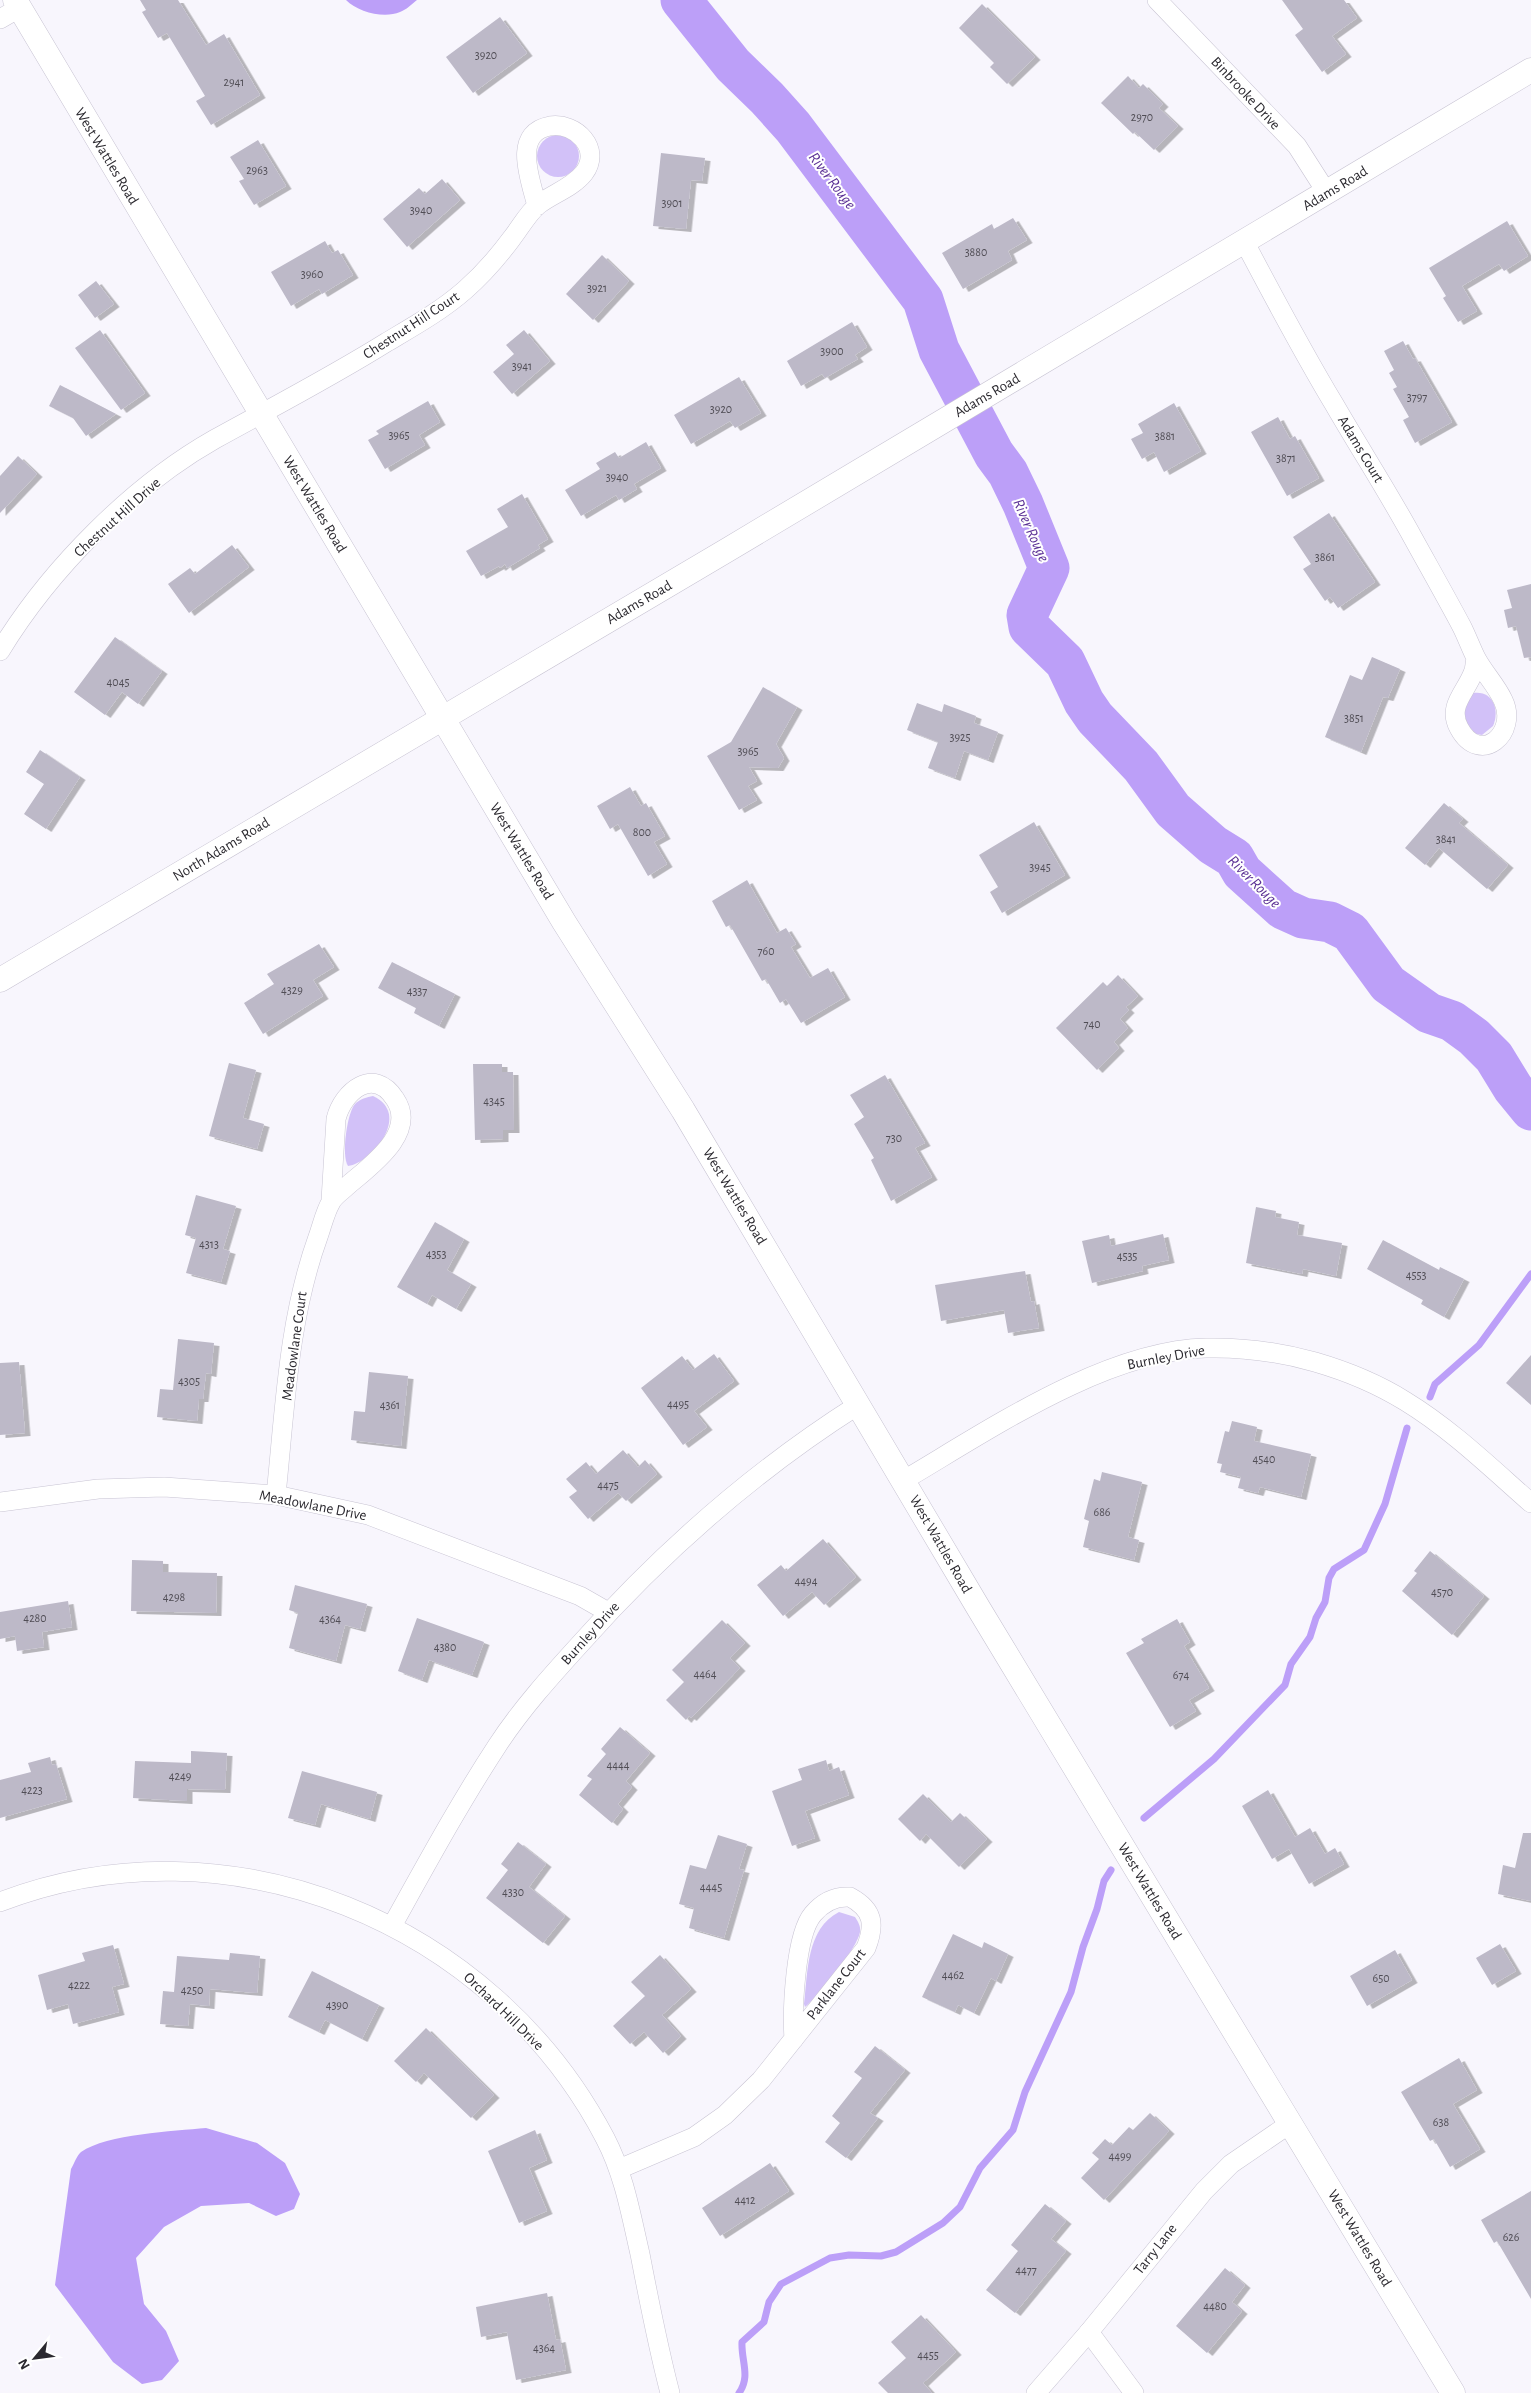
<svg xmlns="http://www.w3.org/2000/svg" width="1531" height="2393" font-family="'Alegreya Sans',sans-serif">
<defs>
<filter id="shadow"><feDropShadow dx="5.5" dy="3" stdDeviation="0" flood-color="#0004"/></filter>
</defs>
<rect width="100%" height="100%" fill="#f8f6fd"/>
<g fill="#d2c1f8">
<circle cx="558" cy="156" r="21"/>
<path d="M1473 693C1493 690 1500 710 1493 726L1482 735 1471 733 1462 711Z"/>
<path d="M373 1096C412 1114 372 1163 348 1166 341 1156 347 1113 355 1104 360 1099 367 1097 373 1096Z"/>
<path d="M839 1912 855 1917C858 1922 861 1926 860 1932 858 1947 818 1997 805 2007L804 2004C808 1972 806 1929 839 1912Z"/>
</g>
<g fill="#bc9ff8">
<path d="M346 0H417C412 4 406 10 400 12 384 19 358 12 346 0Z"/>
<path d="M206 2128 257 2143 285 2163 300 2194 294 2209 276 2216 249 2203 201 2206 164 2227 136 2258 144 2304 166 2331 179 2361 162 2380 142 2384 113 2362 55 2285 71 2169C74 2164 77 2155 81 2152 107 2134 174 2131 206 2128Z"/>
</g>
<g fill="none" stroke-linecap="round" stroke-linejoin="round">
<g stroke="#bc9ff8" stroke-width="7">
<polyline points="1430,1397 1435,1384 1479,1345 1531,1274"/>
<polyline points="1144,1818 1214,1759 1285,1685 1291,1664 1310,1637 1316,1618 1325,1602 1329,1578 1334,1569 1364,1550 1385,1504 1407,1428"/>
<path d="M739 2393C751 2376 741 2361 742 2342L764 2322 769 2302 781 2284 830 2258 849 2255 881 2256 896 2252 943 2223 960 2207 980 2168 1013 2130 1025 2092 1071 1992 1083 1947 1097 1909 1104 1881 1111 1870"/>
</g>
<polyline stroke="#bc9ff8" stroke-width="41" points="681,0 733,65 767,98 793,127 923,300 939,350 994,454 1008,473 1023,504 1049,568 1027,615 1029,627 1065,662 1084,702 1095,718 1141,766 1173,810 1213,845 1234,858 1242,872 1283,909 1303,918 1330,922 1350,932 1388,984 1429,1013 1452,1021 1474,1037 1494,1057 1513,1088 1531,1110"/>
</g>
<g fill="#bdb9c8" filter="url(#shadow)">
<polygon points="140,0 178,0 206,45 224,34 260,95 211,125 196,101 205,96 167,33 158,38 142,12 146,10"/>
<polygon points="1282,0 1344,0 1357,18 1332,36 1346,54 1322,72 1295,35 1303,29"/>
<polygon points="982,4 1035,57 1007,84 990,67 994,63 959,28"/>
<polygon points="500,17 527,53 473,93 446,57"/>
<polygon points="1128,76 1139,88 1143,84 1163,104 1159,108 1178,126 1154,150 1135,132 1133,134 1101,103"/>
<polygon points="258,140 286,186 254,205 239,181 244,179 230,157"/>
<polygon points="661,153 705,158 702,181 691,180 686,229 653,226"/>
<polygon points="442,179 460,200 407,247 383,219 419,188 425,194"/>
<polygon points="1013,218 1027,240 1008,251 1012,260 963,289 942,253 992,224 994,229"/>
<polygon points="1507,221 1528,256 1504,271 1499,264 1462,286 1477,311 1458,322 1443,298 1446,296 1429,268"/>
<polygon points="325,241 332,253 338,250 353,275 322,294 319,289 291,306 271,272"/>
<polygon points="602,255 629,281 593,320 566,294"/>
<polygon points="96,281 114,304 95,318 78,295"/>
<polygon points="852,322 867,347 855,355 858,359 825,378 822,374 801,386 787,361"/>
<polygon points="100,330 145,393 121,410 75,348"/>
<polygon points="524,330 550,361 512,394 493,372 514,354 506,345"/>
<polygon points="1403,341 1413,359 1415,358 1452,422 1415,443 1403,420 1409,417 1393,389 1397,387 1389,373 1394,370 1384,351"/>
<polygon points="739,377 761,413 735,428 730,421 691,444 674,415"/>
<polygon points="60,385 116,414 86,436 73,418 49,406"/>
<polygon points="428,401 440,422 419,435 425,445 385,469 368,440 379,434 376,431"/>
<polygon points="1174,403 1201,451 1164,472 1154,452 1142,459 1131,439 1143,433 1138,424"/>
<polygon points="1278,417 1290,439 1295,436 1319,478 1287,496 1251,432"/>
<polygon points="646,442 661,468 634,484 637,489 619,500 616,495 581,516 565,490 600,469 596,463 615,452 619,458"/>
<polygon points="18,456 37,474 0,513 0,476"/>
<polygon points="522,494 548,539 538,545 540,548 507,568 505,564 500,568 499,566 481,576 466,551 508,527 497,509"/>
<polygon points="1329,513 1375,582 1338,608 1330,597 1325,601 1303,569 1311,564 1293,537"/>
<polygon points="232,545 249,567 189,613 168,584 190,568 195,574"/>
<polygon points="1531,584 1531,657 1524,658 1516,626 1508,628 1504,610 1512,608 1507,590"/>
<polygon points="115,637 162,671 138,704 122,692 105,715 74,692"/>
<polygon points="1372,657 1400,669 1388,698 1383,697 1361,752 1325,737 1350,675 1362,680"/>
<polygon points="763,687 797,707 776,744 784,758 778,768 749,767 757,781 748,786 757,800 739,810 707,756 731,742"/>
<polygon points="917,703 942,712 944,704 976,716 974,723 998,732 988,760 964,751 955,778 928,768 938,742 907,730"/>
<polygon points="40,750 80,777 46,829 24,814 44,784 26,772"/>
<polygon points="630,787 641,806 646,803 665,836 654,842 667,864 648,876 618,824 610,829 597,806"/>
<polygon points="1444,803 1463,819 1459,823 1508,865 1487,889 1439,848 1425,865 1405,848"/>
<polygon points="1034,822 1065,875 1002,913 990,892 998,887 979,855"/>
<polygon points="747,880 777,933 786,928 796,944 791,947 810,978 828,968 845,997 801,1023 786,999 780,1003 766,979 762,981 730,925 726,927 712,901"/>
<polygon points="319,944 334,967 313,980 323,996 263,1034 244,1003 274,984 267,974"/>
<polygon points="392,962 455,994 439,1026 414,1013 416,1008 378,988"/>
<polygon points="1118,975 1138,996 1126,1007 1129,1010 1120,1019 1128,1028 1114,1042 1119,1048 1097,1070 1056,1028 1103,982 1107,986"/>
<polygon points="229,1063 256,1070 243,1118 264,1124 257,1149 209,1136"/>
<polygon points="473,1064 502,1064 502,1072 513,1072 514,1130 503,1130 503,1139 475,1140"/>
<polygon points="885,1075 925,1143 915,1148 932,1177 891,1201 871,1160 874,1158 854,1124 864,1117 850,1095"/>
<polygon points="196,1195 236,1206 223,1249 230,1251 221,1282 186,1273 196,1238 185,1235"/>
<polygon points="1256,1207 1276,1211 1275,1217 1299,1222 1297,1235 1342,1243 1336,1276 1303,1269 1302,1274 1246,1263"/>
<polygon points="435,1222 464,1239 447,1270 471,1284 456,1309 432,1295 427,1304 397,1287"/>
<polygon points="1163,1234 1169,1260 1142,1266 1143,1271 1092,1283 1082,1241 1109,1235 1111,1246"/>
<polygon points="1383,1240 1439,1270 1440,1267 1464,1279 1444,1317 1421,1304 1423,1300 1367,1269"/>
<polygon points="1025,1271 1031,1302 1034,1301 1039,1328 1008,1333 1004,1310 941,1321 935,1285"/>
<polygon points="178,1339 214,1343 211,1374 206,1373 203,1399 199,1399 197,1421 157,1417 160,1389 173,1390"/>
<polygon points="714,1354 734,1381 694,1411 707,1427 683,1445 641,1388 682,1356 693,1370"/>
<polygon points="1531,1355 1531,1405 1506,1383"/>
<polygon points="19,1362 25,1433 0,1435 0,1363"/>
<polygon points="369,1372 408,1376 401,1446 351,1440 354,1411 365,1412"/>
<polygon points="1232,1421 1257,1427 1254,1441 1311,1454 1301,1497 1260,1487 1258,1493 1238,1488 1241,1477 1220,1472 1222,1464 1217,1463 1225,1431 1229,1432"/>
<polygon points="623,1450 638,1467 645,1460 657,1474 626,1501 618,1493 588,1519 569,1497 577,1491 566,1479 586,1462 596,1474"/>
<polygon points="1102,1472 1142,1482 1128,1537 1139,1540 1134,1560 1083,1547 1089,1521 1084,1519 1094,1479 1100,1481"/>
<polygon points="823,1539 856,1577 824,1605 812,1592 783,1616 757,1585 781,1565 786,1571"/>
<polygon points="1430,1551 1484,1596 1452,1635 1402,1591 1417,1573 1414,1571"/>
<polygon points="132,1560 163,1561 163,1572 217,1573 216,1613 131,1611"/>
<polygon points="295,1585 367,1604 360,1629 345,1625 336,1661 289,1648 298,1613 289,1610"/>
<polygon points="68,1601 72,1627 42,1632 44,1647 17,1651 15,1636 0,1639 0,1612"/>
<polygon points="417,1618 484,1642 472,1675 429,1660 422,1680 398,1671"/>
<polygon points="1177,1619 1190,1642 1184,1646 1209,1688 1189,1700 1196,1711 1170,1727 1126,1653 1144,1643 1141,1639"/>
<polygon points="722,1620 745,1643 730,1658 740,1668 691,1718 689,1716 686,1720 666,1700 684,1682 672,1670"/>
<polygon points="620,1727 650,1753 626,1781 632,1787 618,1804 623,1809 612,1823 579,1795 592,1779 587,1776 606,1754 601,1749"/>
<polygon points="191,1751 227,1753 225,1790 187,1789 187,1801 133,1798 135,1761 191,1763"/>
<polygon points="50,1757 52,1765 56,1764 67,1799 0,1818 0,1780 31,1772 28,1763"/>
<polygon points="826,1760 829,1771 839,1767 849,1795 805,1811 815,1838 792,1846 772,1791 802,1780 798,1769"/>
<polygon points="302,1771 377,1792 370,1819 321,1804 315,1825 288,1818"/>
<polygon points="1268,1790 1295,1837 1310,1828 1325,1854 1335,1848 1344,1864 1309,1884 1289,1849 1272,1859 1242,1806"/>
<polygon points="923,1794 951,1822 960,1813 987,1839 959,1867 926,1834 920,1841 898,1819"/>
<polygon points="1523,1833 1531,1833 1531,1901 1498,1894 1503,1865 1515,1868"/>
<polygon points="718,1835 747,1844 739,1869 744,1870 724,1938 689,1928 694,1908 679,1904 690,1865 706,1869"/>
<polygon points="518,1842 546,1864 529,1887 565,1916 543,1943 486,1898 508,1870 501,1864"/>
<polygon points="953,1934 982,1948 984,1942 1008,1954 996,1981 991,1978 974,2013 958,2005 955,2012 922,1997"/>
<polygon points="1500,1944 1516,1971 1492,1985 1476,1958"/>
<polygon points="113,1945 124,1984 112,1987 119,2012 73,2024 68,2004 47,2010 38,1975 85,1961 82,1953"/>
<polygon points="1395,1950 1412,1980 1367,2006 1350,1976"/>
<polygon points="230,1953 260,1956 257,1993 210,1989 209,2006 190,2004 188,2026 160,2024 163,1991 174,1992 177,1956 229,1960"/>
<polygon points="660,1955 691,1989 662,2015 681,2036 663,2053 644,2032 630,2044 613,2026 645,1996 631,1982"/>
<polygon points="312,1971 379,2005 362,2039 325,2020 319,2032 288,2017"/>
<polygon points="426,2028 494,2095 471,2118 424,2073 416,2082 394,2061"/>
<polygon points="875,2046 905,2070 870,2113 878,2118 846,2158 825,2142 840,2123 832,2116 862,2078 854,2072"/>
<polygon points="1459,2058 1477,2090 1453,2104 1480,2149 1450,2167 1434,2139 1430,2141 1401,2092"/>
<polygon points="1150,2113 1169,2131 1104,2200 1081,2178 1099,2159 1092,2153 1105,2139 1112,2145 1129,2127 1133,2130"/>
<polygon points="535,2130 547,2160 529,2168 547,2211 519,2223 488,2151"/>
<polygon points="770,2163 789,2191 720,2236 702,2208"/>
<polygon points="1531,2191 1531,2299 1497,2241 1494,2243 1481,2220"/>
<polygon points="1045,2204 1066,2221 1051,2239 1066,2251 1015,2313 986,2290 1018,2251 1011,2245"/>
<polygon points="1225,2268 1245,2285 1232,2302 1242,2311 1207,2353 1176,2326"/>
<polygon points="547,2293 556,2340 560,2339 566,2370 516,2380 507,2332 481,2337 476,2307"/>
<polygon points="921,2315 956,2352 923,2383 932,2393 888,2393 878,2383 906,2358 891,2342"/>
</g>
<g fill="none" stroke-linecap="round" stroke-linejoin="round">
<g stroke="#c8c4d3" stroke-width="20">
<g id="minor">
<polyline points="1157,0 1297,146 1327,193"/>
<polyline points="0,19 19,8"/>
<path d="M1244 241C1273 296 1302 351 1334 404 1360 449 1388 492 1413 538 1429 567 1446 597 1462 627 1467 637 1471 648 1476 658 1484 673 1496 685 1503 700 1519 733 1480 767 1459 728 1447 706 1466 692 1473 673 1475 669 1475 663 1476 658"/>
<path d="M0 651C50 569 132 486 215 439 273 407 331 377 387 342 414 326 441 311 465 290 482 275 498 257 512 238 520 228 528 213 538 205 552 194 572 188 584 173 602 149 576 122 550 126 511 133 531 181 537 206"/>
<path d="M904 1480C989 1430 1106 1350 1206 1348 1243 1347 1279 1352 1315 1362 1346 1371 1376 1383 1405 1401 1451 1429 1490 1467 1531 1503"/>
<path d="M276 1495C285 1409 288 1320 318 1237 322 1226 325 1212 331 1202 334 1196 342 1191 347 1186 370 1166 418 1133 395 1099 374 1066 343 1091 336 1119L331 1200"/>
<polyline points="0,1502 98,1489 164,1487 276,1495 368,1515 580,1596 608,1612"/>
<path d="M0 1902C229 1814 492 1922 605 2138 624 2174 631 2215 640 2254 649 2301 658 2347 670 2393"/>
<path d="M392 1926C426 1865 459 1804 497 1746 521 1709 551 1676 581 1643 663 1551 754 1471 858 1405"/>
<path d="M619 2169 694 2137 725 2115 761 2080 866 1948C875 1925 874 1910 850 1897 835 1896 823 1902 813 1914 795 1935 792 2011 794 2039"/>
<polyline points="1089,2332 1134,2393"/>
<polyline points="1036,2393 1089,2332 1204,2191 1231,2164 1291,2123"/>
</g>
</g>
<g stroke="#c8c4d3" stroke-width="25">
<g id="tertiary">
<polyline points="15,0 564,922 683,1110 979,1609 1453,2393"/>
<polyline points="0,980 729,549 1531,70"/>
</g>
</g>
<use href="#minor" stroke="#fff" stroke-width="19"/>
<use href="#tertiary" stroke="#fff" stroke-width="24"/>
</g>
<g text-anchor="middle" stroke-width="4" stroke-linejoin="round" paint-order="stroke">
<g font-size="12" fill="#504d55">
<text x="486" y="59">3920</text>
<text x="234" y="86">2941</text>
<text x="1142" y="121">2970</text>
<text x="257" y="174">2963</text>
<text x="672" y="207">3901</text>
<text x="421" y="214">3940</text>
<text x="976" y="256">3880</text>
<text x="312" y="278">3960</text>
<text x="597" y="292">3921</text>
<text x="832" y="355">3900</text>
<text x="522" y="370">3941</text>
<text x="1417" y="401">3797</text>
<text x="721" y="413">3920</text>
<text x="399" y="439">3965</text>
<text x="1165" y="440">3881</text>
<text x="1286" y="462">3871</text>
<text x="617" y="481">3940</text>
<text x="1325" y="561">3861</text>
<text x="118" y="686">4045</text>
<text x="1354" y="722">3851</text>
<text x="960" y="741">3925</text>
<text x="748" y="755">3965</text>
<text x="642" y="836">800</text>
<text x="1446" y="843">3841</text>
<text x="1040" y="871">3945</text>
<text x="766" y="955">760</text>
<text x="292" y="994">4329</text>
<text x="417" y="995">4337</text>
<text x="1092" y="1028">740</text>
<text x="494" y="1105">4345</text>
<text x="894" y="1142">730</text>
<text x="209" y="1248">4313</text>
<text x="436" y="1258">4353</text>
<text x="1127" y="1260">4535</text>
<text x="1416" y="1279">4553</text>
<text x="189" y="1385">4305</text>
<text x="678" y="1408">4495</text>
<text x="390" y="1409">4361</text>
<text x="1264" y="1463">4540</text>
<text x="608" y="1489">4475</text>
<text x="1102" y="1516">686</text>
<text x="806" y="1585">4494</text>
<text x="1442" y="1596">4570</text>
<text x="174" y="1601">4298</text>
<text x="35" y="1622">4280</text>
<text x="330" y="1623">4364</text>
<text x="445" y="1651">4380</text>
<text x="705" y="1678">4464</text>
<text x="1181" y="1679">674</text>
<text x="618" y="1769">4444</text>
<text x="180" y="1780">4249</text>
<text x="32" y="1794">4223</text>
<text x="711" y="1891">4445</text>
<text x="513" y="1896">4330</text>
<text x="953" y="1979">4462</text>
<text x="1381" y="1982">650</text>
<text x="79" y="1989">4222</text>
<text x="192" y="1994">4250</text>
<text x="337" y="2009">4390</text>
<text x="1441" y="2126">638</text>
<text x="1120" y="2160">4499</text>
<text x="745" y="2204">4412</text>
<text x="1511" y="2241">626</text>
<text x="1026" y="2274">4477</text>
<text x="1215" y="2310">4480</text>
<text x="544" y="2352">4364</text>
<text x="928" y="2359">4455</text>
</g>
<g font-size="15" fill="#2b292f" stroke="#fff">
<text transform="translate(1246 93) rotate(47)" y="5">Binbrooke Drive</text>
<text transform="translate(107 156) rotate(59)" y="5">West Wattles Road</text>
<text transform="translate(1335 188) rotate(-31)" y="5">Adams Road</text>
<text transform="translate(411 325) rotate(-33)" y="5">Chestnut Hill Court</text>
<text transform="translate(987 395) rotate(-30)" y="5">Adams Road</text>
<text transform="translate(1361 449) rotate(59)" y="5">Adams Court</text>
<text transform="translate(315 504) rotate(59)" y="5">West Wattles Road</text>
<text transform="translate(117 517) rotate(-42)" y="5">Chestnut Hill Drive</text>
<text transform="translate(639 602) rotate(-30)" y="5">Adams Road</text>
<text transform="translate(221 849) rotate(-31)" y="5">North Adams Road</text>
<text transform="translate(522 851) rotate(59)" y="5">West Wattles Road</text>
<text transform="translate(735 1196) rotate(59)" y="5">West Wattles Road</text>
<text transform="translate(294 1346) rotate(-82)" y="5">Meadowlane Court</text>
<text transform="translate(1166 1357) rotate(-11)" y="5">Burnley Drive</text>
<text transform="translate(313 1505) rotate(11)" y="5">Meadowlane Drive</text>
<text transform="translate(941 1544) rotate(60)" y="5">West Wattles Road</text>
<text transform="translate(590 1633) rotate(-48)" y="5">Burnley Drive</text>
<text transform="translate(1150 1891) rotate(59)" y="5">West Wattles Road</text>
<text transform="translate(836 1984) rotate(-52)" y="5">Parklane Court</text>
<text transform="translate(504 2011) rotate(44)" y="5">Orchard Hill Drive</text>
<text transform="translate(1360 2238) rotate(59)" y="5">West Wattles Road</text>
<text transform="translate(1155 2249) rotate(-52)" y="5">Tarry Lane</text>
</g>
<g font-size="16" font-style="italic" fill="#5b3195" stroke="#fff">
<text transform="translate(833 180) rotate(53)" y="6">River Rouge</text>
<text transform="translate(1032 530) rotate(66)" y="6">River Rouge</text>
<text transform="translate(1255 881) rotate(45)" y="6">River Rouge</text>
</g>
</g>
<g transform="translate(35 2358) rotate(241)" stroke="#ffffff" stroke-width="4" paint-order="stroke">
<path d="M0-4L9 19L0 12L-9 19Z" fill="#2b292f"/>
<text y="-8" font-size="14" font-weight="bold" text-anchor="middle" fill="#2b292f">N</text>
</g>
</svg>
